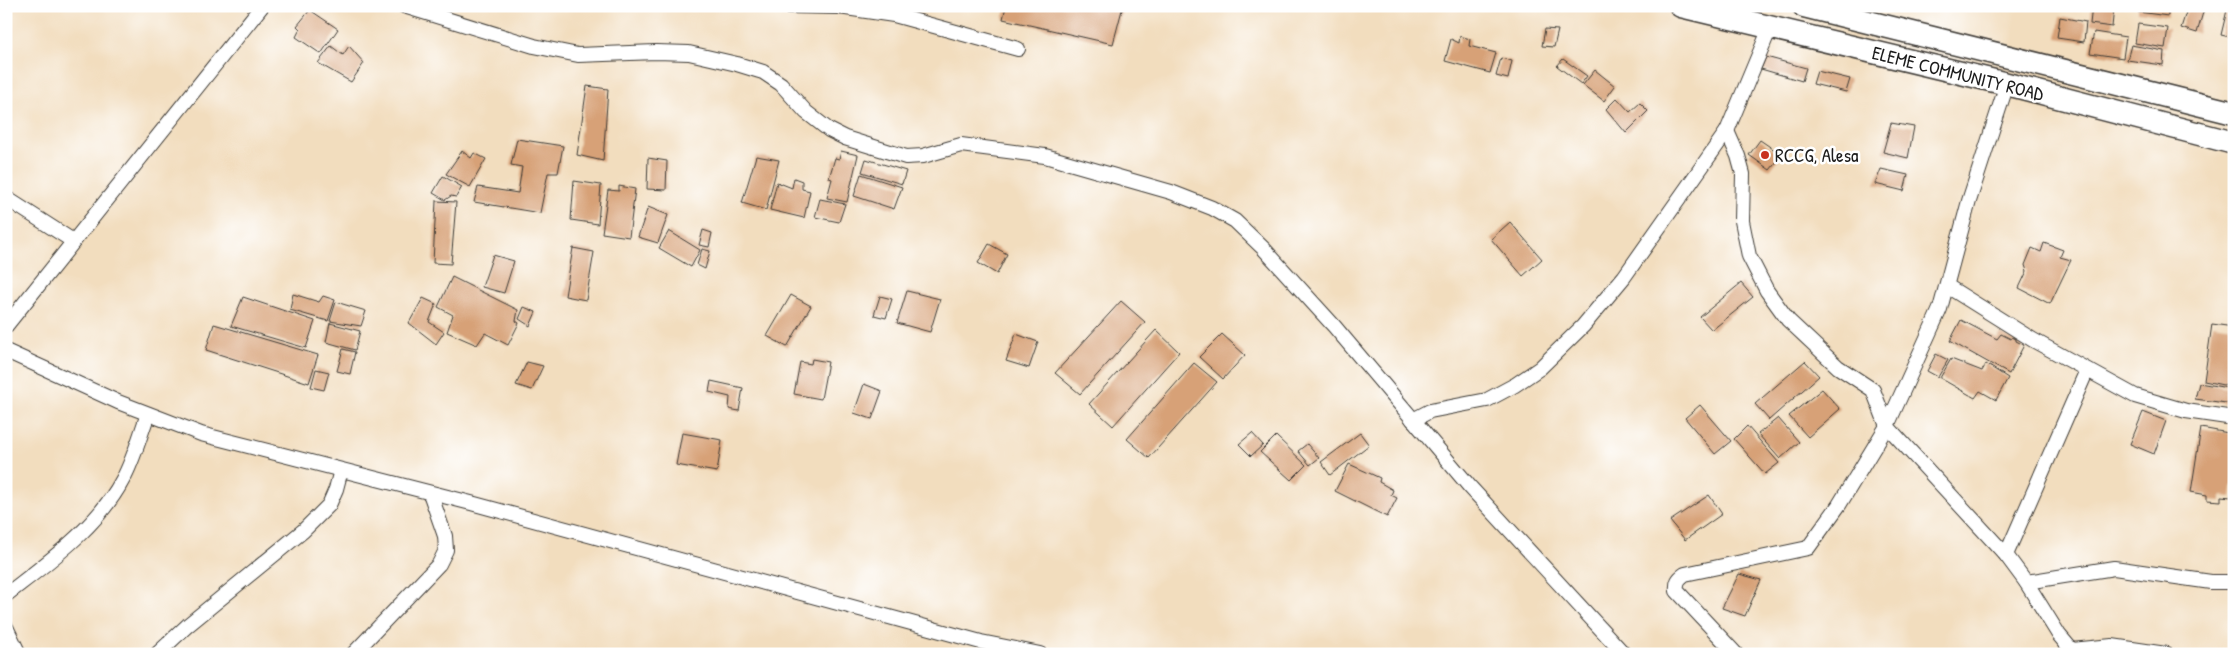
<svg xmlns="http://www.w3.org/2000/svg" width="2240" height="660" font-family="'Patrick Hand',sans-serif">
<rect width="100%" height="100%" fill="#fff"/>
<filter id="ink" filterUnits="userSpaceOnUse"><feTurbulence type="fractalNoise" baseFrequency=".02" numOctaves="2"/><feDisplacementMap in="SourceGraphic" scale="10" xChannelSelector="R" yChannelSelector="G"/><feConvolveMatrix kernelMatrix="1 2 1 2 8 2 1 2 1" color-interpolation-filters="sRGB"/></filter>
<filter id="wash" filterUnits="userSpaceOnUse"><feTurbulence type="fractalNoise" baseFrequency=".0096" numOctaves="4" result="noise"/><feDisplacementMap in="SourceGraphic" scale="20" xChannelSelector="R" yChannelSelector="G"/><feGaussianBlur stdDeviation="1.12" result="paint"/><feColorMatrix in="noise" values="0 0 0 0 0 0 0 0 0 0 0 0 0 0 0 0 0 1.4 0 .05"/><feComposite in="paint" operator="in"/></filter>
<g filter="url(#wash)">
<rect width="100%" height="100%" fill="#f2ddbe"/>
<g id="blocks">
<g fill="#d7a177">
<polygon points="1006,6 1123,6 1113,44 1003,19"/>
<polygon points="2092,6 2114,7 2112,27 2090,24"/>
<polygon points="2138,6 2168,6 2168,16 2138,12"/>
<polygon points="2188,6 2204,9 2197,33 2181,28"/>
<polygon points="310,10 338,29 321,54 296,37 300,29 297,26"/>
<polygon points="2227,10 2234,11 2234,38 2221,35"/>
<polygon points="2060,17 2086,22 2084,42 2057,38"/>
<polygon points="2138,24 2168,28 2165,48 2135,43"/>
<polygon points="1545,29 1558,30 1554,47 1542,46"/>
<polygon points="2094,32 2126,37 2123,58 2090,53"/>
<polygon points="1460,36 1470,39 1469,46 1496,53 1490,73 1445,61 1451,39 1459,43"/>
<polygon points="2131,45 2164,51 2163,65 2127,60"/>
<polygon points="331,46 343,55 349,46 364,63 351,82 318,63"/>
<polygon points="1766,57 1806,68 1802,81 1761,69"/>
<polygon points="1501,58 1512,61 1508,79 1496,76"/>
<polygon points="1563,59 1587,76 1581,84 1557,66"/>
<polygon points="1595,70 1615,86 1604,101 1583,85"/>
<polygon points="1817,71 1850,79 1846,92 1813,84"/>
<polygon points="587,86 608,89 603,161 577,155"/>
<polygon points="1617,98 1630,112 1640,103 1648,111 1626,133 1606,109"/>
<polygon points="1891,123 1914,127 1908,158 1883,152"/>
<polygon points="517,139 563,146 558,173 548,173 540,213 474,202 478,187 518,193 522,167 511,165"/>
<polygon points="1760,140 1782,155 1770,170 1749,155"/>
<polygon points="462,151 471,158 474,153 486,159 470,187 446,174"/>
<polygon points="841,151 858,155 847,202 827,198 832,179 829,178 835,158 839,159"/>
<polygon points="756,156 779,160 766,210 742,203"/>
<polygon points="648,158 667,161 666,190 647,189"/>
<polygon points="866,159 906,171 902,184 862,172"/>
<polygon points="1881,169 1908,175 1904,191 1875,184"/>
<polygon points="861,174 902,187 894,209 854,196"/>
<polygon points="443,176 462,187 456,197 451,196 445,200 433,193"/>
<polygon points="794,178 802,181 802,189 810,191 804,218 770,210 777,182 792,188"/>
<polygon points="574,181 601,185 598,224 571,220"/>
<polygon points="619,186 635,189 629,237 602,233 608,190 619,191"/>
<polygon points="820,199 845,204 839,222 815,217"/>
<polygon points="436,201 456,202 451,264 433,263"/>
<polygon points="648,207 668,215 658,243 638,237"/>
<polygon points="1510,222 1542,259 1523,276 1491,239"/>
<polygon points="703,230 712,233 709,247 699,245"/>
<polygon points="669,231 700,250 691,267 659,248"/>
<polygon points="2044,243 2063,250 2060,257 2071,260 2050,304 2019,288 2027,271 2025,265 2032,248 2041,252"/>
<polygon points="989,244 1007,254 997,274 978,263"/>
<polygon points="573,248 594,252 586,300 565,296"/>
<polygon points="702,249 710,251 705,269 697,265"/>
<polygon points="493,255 514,261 504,293 482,287"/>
<polygon points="452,277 518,310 516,321 519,323 508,345 485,333 477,345 447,332 453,315 438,307"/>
<polygon points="1741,283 1753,297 1712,330 1700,317"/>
<polygon points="907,291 940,299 930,332 897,323"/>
<polygon points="293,294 319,302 323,296 335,300 328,321 290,310"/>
<polygon points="791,295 811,306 787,347 767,336"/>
<polygon points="880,296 892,299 886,318 874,315"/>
<polygon points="243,297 315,321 306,348 231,326"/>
<polygon points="423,298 436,304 429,322 444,332 436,344 409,323"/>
<polygon points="1121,301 1145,322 1080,394 1055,373"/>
<polygon points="336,302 366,311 361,326 330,321"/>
<polygon points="524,307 536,312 530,326 519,319"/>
<polygon points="1961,320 1997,339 2001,334 2011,339 2012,337 2016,339 2016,341 2024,345 2009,374 1950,341"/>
<polygon points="330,323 360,331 355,350 326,342"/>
<polygon points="214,324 318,355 309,383 206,350"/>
<polygon points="2212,324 2234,327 2234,353 2228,386 2204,381"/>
<polygon points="1156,330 1179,352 1113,426 1089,404"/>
<polygon points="1016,334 1038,342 1029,368 1006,361"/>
<polygon points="1222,334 1245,355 1223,379 1199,357"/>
<polygon points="343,349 355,352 350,374 337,371"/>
<polygon points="1936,354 1948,360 1938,377 1927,371"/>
<polygon points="812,359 828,362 821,399 794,394 800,362 811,364"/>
<polygon points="1951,359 1982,371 1986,364 2008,378 1996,400 1980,391 1975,398 1940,378"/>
<polygon points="1805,361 1819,376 1769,420 1755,404"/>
<polygon points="527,362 543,366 532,390 516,385"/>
<polygon points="1194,363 1217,382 1149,458 1127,439"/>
<polygon points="316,369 329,372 324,390 311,387"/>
<polygon points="711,381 743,388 739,411 729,409 730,397 709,392"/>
<polygon points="2199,383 2234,389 2234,404 2195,399"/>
<polygon points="864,384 882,391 872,419 854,413"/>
<polygon points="1822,389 1840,409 1808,437 1789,416"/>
<polygon points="1700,405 1731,441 1715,454 1685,418"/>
<polygon points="2143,412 2166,421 2154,454 2130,444"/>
<polygon points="1778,418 1799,442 1780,459 1758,434"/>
<polygon points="1747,426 1779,463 1765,474 1734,439"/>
<polygon points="2201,428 2234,434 2234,473 2231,497 2221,496 2221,501 2207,500 2207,495 2191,492"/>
<polygon points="682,433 722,440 717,472 676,465"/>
<polygon points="1252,433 1263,445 1251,456 1239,444"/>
<polygon points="1360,433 1369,445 1330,475 1321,462"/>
<polygon points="1276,436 1306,465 1291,480 1260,452"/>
<polygon points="1307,444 1319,458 1310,465 1298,451"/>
<polygon points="1349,464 1380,478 1379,482 1393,490 1391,495 1397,498 1387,517 1335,491"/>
<polygon points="1709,495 1722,514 1685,540 1670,521"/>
<polygon points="1739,574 1761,580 1745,616 1722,608"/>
</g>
</g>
</g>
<g filter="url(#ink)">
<use href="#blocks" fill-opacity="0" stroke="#3c3934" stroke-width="1"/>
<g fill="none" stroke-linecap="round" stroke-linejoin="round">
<g stroke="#3c3934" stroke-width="16">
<g id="street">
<polyline points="404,6 534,46 578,55 656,52 689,53 737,64 763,72 781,84 806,112 829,130 845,138 906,157 923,156 961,145 1045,156 1171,192 1212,208 1235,221 1264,249 1334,326 1470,487 1624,654"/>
<polyline points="787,6 839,7 894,15 1018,49"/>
<polyline points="1727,131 1738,156 1743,174 1742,221 1749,256 1767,291 1788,320 1838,367 1873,390 1887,426 2006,555 2026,582 2059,635 2075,654"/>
<polyline points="6,198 73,241"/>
<polyline points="1947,286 2033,340 2135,396 2186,411 2234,418"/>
<polyline points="6,326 262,6"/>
<polyline points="6,351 118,402 201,434 471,503 981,642 1040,654"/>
<polyline points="1413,420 1430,411 1487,400 1515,385 1540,368 1583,326 1624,277 1727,131 1770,28"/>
<polyline points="2006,555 2087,370"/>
<polyline points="2026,582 2114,568 2211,582 2234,582"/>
<path d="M6 595C48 562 98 527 123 479 134 459 140 435 148 414"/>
<polyline points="6,627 19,654"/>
<polyline points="2072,650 2112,646 2166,654"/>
<polyline points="157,654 188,625 303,531 329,505 336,489 341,470"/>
<polyline points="353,654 439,564 446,550 445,536 430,493"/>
<path d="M1736 654 1677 591C1676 582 1678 579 1685 574L1808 548 1839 505 1887 426 1940 309 1969 201 2007 84"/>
</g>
</g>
<g stroke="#3c3934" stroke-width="25">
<g id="primary">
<polyline points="1681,6 2007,84 2234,143"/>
<polyline points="1804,6 2234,113"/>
</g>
</g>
<use href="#street" stroke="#fff" stroke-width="14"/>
<use href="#primary" stroke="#fff" stroke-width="22"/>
</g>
</g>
<circle fill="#c8321e" stroke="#fff" stroke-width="2" cx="1765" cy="155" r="5"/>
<g text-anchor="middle" stroke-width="5" stroke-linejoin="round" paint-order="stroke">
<g font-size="19" fill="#1c1c1c" stroke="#fff">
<text transform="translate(1958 73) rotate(14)" y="7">ELEME COMMUNITY ROAD</text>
</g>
<g font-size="19" fill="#1c1c1c" stroke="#fff" text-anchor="start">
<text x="1775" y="162">RCCG, Alesa</text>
</g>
</g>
<rect width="2240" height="660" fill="none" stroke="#fff" stroke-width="25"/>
</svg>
